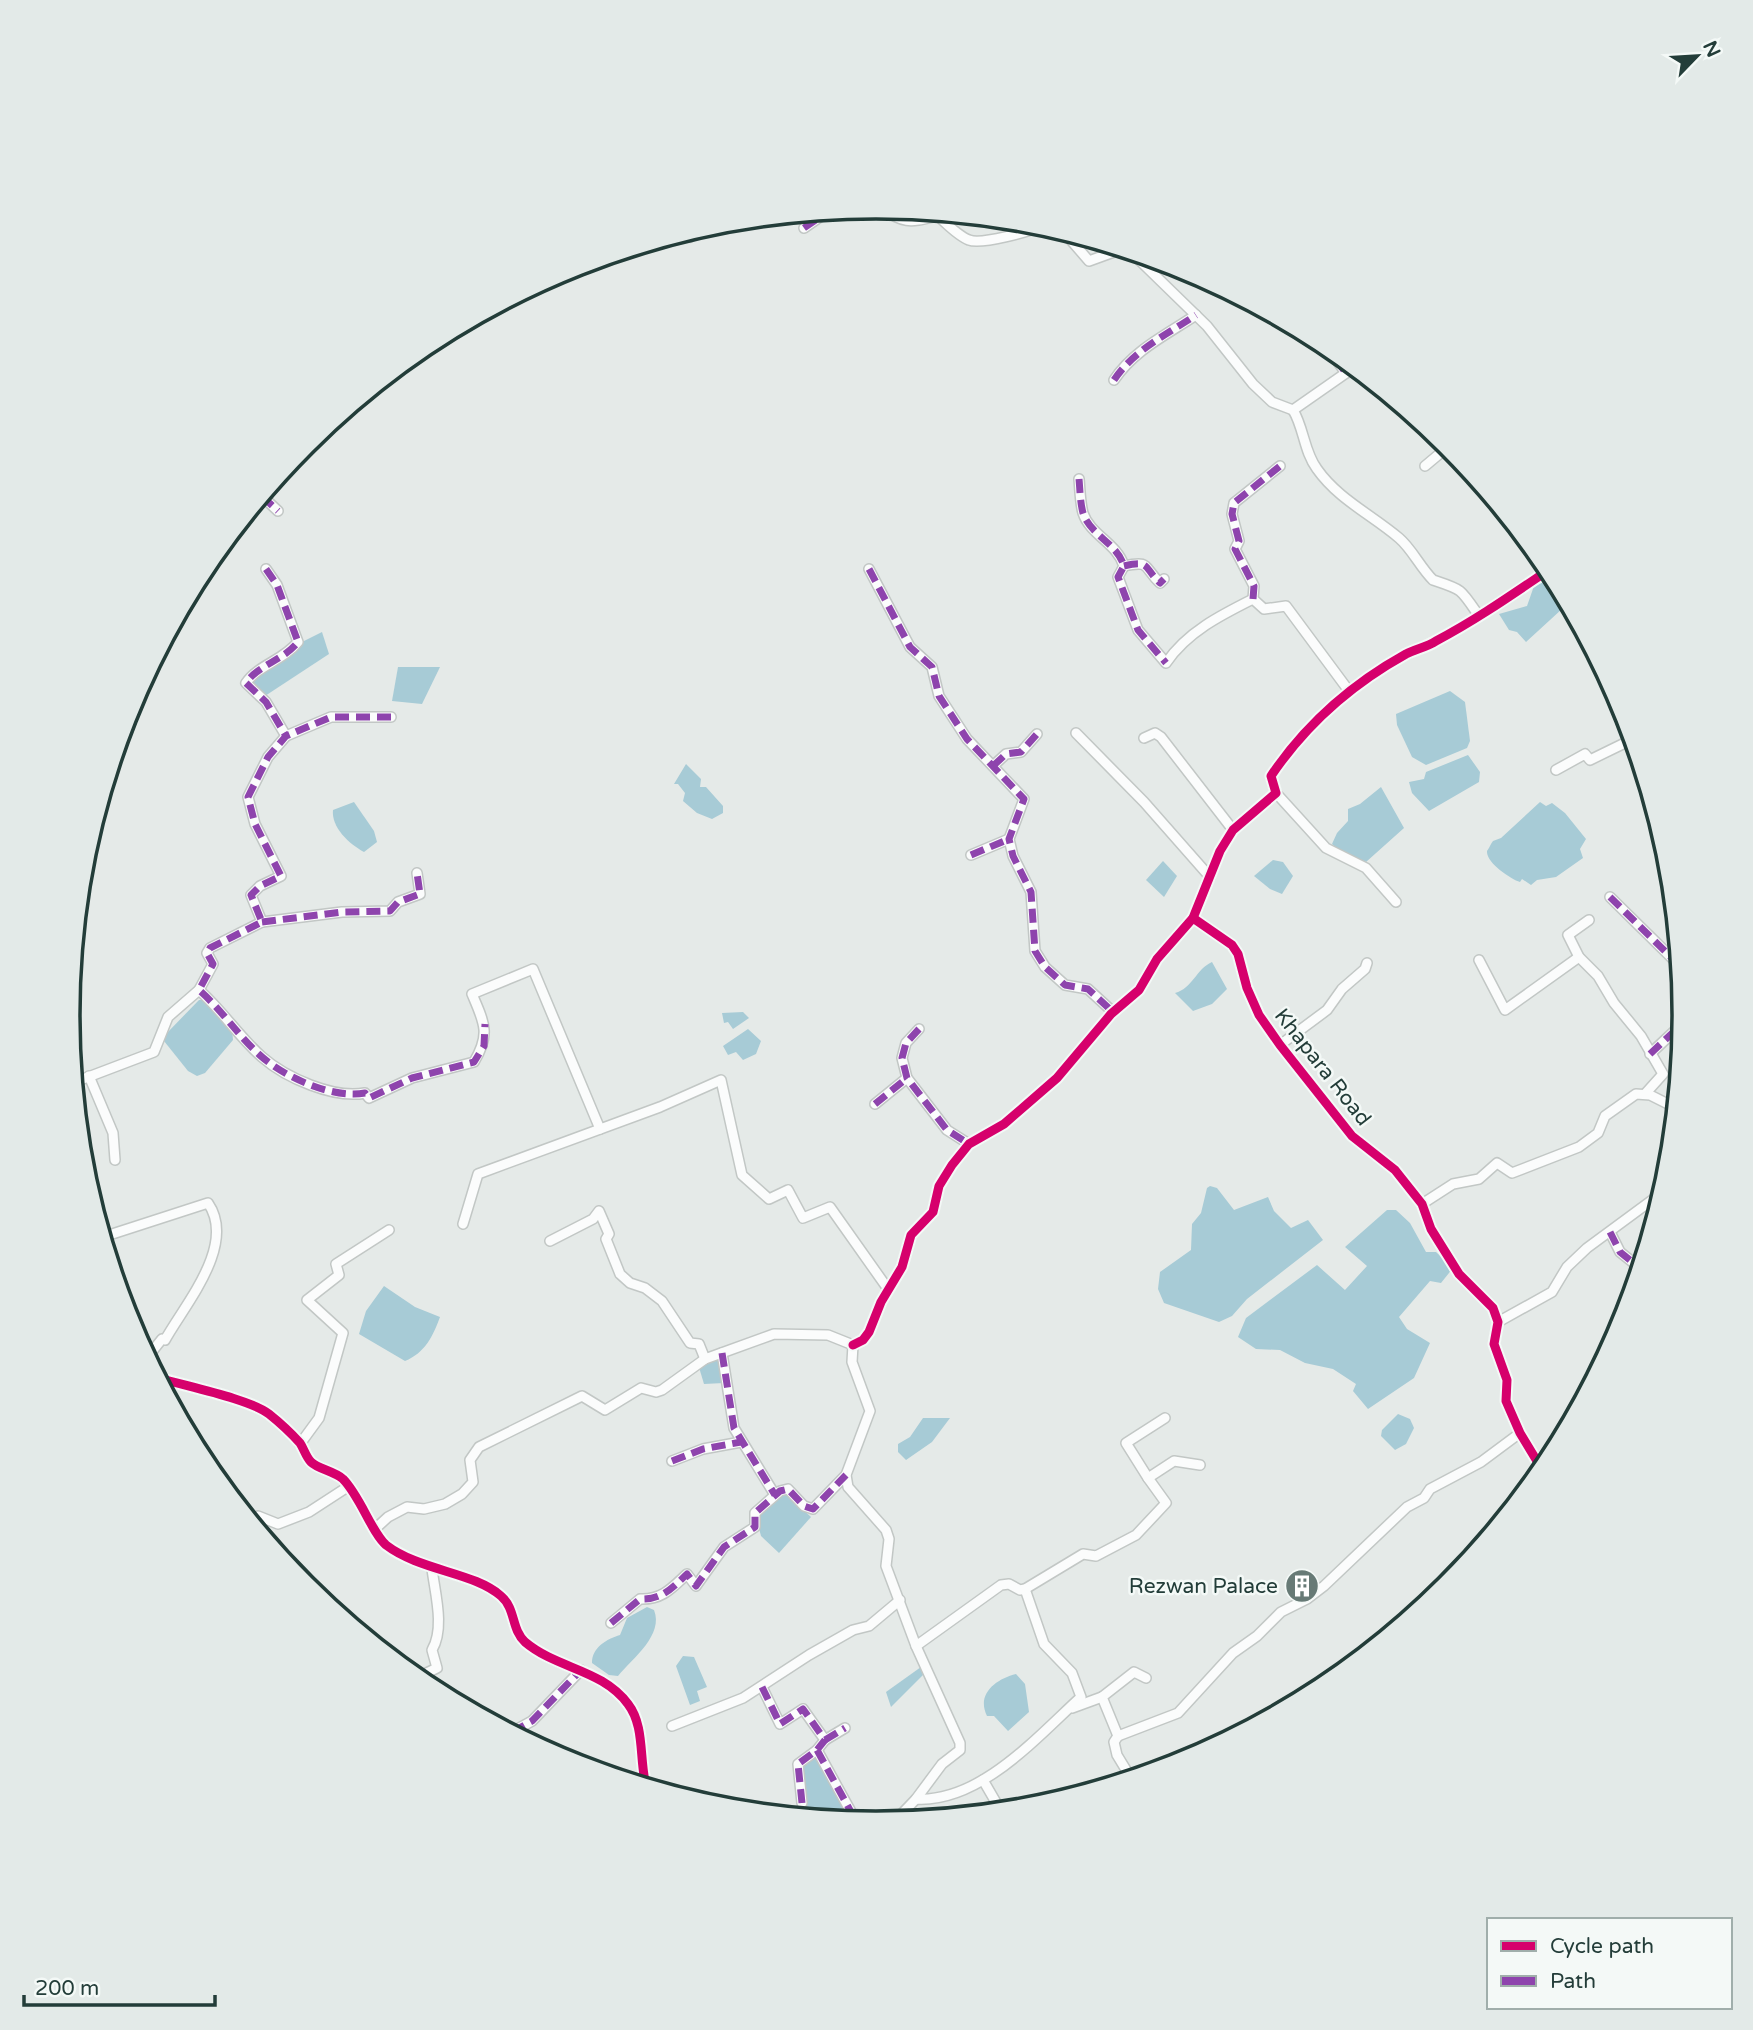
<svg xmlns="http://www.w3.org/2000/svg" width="1753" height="2030" font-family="'Varela Round',sans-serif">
<rect width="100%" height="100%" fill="#e5eae8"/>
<g fill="#a7cbd6">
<polygon points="1549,580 1555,583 1562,609 1526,642 1517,632 1509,630 1499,614 1527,606 1534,586"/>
<polygon points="322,632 329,654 265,696 252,681 300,643"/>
<polygon points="398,667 440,667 422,704 392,701"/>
<polygon points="1450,691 1465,702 1470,741 1467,748 1426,765 1412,757 1397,725 1396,714"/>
<polygon points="1468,755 1480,772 1479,782 1429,811 1412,793 1409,782 1424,779 1426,772"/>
<polygon points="686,764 701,779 700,787 706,787 723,806 723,813 712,819 697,813 683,801 685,793 678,784 674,784"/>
<polygon points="1381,787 1404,828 1366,862 1339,850 1332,844 1337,833 1348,821 1348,809 1360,804"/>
<path d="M354 802 374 831 377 842 364 852C349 844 331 827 333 810Z"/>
<path d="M1540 802 1546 806 1552 803 1565 813 1586 839 1580 849 1583 858 1556 877 1537 880 1531 885 1522 879 1520 882C1511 879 1486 863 1487 851 1488 850 1492 842 1493 841L1501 838Z"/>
<polygon points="1273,860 1283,862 1293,876 1282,894 1270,889 1254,876"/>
<polygon points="1163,861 1177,876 1164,897 1146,880"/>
<path d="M1212 962 1227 989 1212 1004 1193 1011 1175 993C1193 988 1196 969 1212 962Z"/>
<polygon points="199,1000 205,1000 232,1029 233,1040 205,1073 197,1076 188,1071 164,1041 166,1034"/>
<polygon points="743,1012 749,1018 733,1029 728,1022 724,1023 722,1013"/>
<polygon points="748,1029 761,1041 756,1054 743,1060 736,1052 728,1055 723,1046"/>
<polygon points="1210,1186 1217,1188 1234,1210 1268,1197 1274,1211 1291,1228 1308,1220 1323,1240 1247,1299 1232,1316 1219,1322 1164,1303 1158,1289 1160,1272 1191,1250 1192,1224 1201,1213 1207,1188"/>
<polygon points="1387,1210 1396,1210 1410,1223 1426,1252 1436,1252 1453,1268 1441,1283 1430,1281 1399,1317 1407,1329 1430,1343 1414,1378 1368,1409 1353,1391 1356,1384 1333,1369 1305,1363 1280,1350 1256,1349 1238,1337 1246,1318 1317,1265 1345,1290 1367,1266 1345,1247"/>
<path d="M384 1286 415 1307 440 1317C433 1336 425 1353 405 1361L359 1334 366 1311Z"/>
<polygon points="717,1357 724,1383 704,1384 698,1364"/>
<polygon points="1398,1414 1410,1419 1414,1428 1406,1444 1395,1450 1381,1436 1382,1430"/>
<polygon points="923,1418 950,1418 932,1442 906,1460 898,1452 898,1444 910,1437"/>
<polygon points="783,1491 811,1517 779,1553 761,1536 756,1517"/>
<path d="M647 1607 654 1610C664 1635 633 1658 618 1676L609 1675 592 1663C592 1647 607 1639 620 1635L627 1618Z"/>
<polygon points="683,1656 694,1657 707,1687 697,1691 700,1701 690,1705 676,1666"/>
<polygon points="921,1667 924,1674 891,1707 886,1692"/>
<path d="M1016 1674 1025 1684 1029 1712 1008 1731 994 1716H987C976 1694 996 1679 1016 1674Z"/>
<polygon points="816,1752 854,1821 804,1816 799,1810 803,1803 800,1766"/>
</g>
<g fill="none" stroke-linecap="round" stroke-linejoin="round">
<g stroke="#c2c7c5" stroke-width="12">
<g id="minor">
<path d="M880 207C904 225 911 222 938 216 947 224 958 236 969 240 981 245 1032 231 1044 225"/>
<polyline points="804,228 827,212"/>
<polyline points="1063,231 1089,261 1122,249"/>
<polyline points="685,233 690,237 704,227"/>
<polyline points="1131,252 1207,326 1253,384 1272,402 1293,410 1346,373 1357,369"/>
<polyline points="1323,342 1346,373"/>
<path d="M1114 380C1134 350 1166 335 1196 315"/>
<path d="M1293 410C1304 428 1304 452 1317 469 1338 499 1372 515 1399 538 1412 549 1420 567 1433 580 1463 590 1460 588 1479 616"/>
<polyline points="1425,466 1450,445"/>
<path d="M1079 479C1080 489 1080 502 1083 513 1090 535 1117 543 1124 566L1118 577 1138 630 1166 663C1187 632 1221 615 1253 599L1264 609 1286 606 1349 691"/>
<polyline points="262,496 278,511"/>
<path d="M1124 566C1151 560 1143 567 1160 583L1164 579"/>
<path d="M266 569 277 585 298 642C284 660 258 665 246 683L266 702 286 736"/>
<polyline points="869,569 910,647 932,667 939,696 967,739 1024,799 1009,839 1013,856 1031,892 1035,951 1045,967 1065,985 1088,989 1113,1012"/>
<polyline points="1253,599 1254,586 1235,549 1239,541 1232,514 1234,503 1280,466"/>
<polyline points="1076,733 1144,802 1210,877"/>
<polyline points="1144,738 1155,733 1161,737 1233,830"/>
<polyline points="993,766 1006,754 1021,752 1037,734"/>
<polyline points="1556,770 1585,754 1590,760 1633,739"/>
<polyline points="1276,793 1326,848 1366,868 1396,902"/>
<polyline points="971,855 1009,839"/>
<polyline points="1610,897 1680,966"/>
<polyline points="1193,918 1232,945 1238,954 1247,988 1259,1015 1280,1045 1352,1136 1395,1170 1422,1204 1431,1229 1459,1274 1493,1308 1498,1322 1494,1344 1507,1380 1506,1401 1520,1433 1543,1471"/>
<polyline points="1589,920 1568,935 1579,957 1598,976 1614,1003 1641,1036 1663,1074 1645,1094"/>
<polyline points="262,922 342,912 390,911 398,902 420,894 417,873"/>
<polyline points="1479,960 1505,1010 1579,957"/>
<path d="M199 990C222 1010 239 1037 262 1057 286 1078 334 1099 365 1093L369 1098 412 1078 474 1062C491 1034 484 1022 472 994L533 969 600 1129"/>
<polyline points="919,1029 906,1043 902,1058 907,1078 947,1130 969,1144"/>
<polyline points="1280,1045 1327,1010 1342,989 1365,969 1367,963"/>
<polyline points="1650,1054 1682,1024 1684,1010"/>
<polyline points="89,1076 113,1133 115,1160"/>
<polyline points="75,1082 154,1052 168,1017 199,990 213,964 207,953 210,948 262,922 251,895 260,886 281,876 255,824 248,797 268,757 286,736 331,717 391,717"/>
<polyline points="875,1104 907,1078"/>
<polyline points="1422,1204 1453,1184 1479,1179 1497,1163 1512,1173 1579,1147 1598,1133 1605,1116 1636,1094 1650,1095 1676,1108"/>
<polyline points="463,1224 478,1174 660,1107 721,1080 742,1175 769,1199 788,1190 803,1218 830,1207 888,1289"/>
<polyline points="1610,1232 1620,1252 1640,1268"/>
<path d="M104 1241 106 1236 208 1203C237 1245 185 1304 165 1340L162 1339 150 1354H146"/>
<polyline points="550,1241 593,1219 599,1211 609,1234 606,1239 620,1274 630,1283 645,1288 662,1301 690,1343 699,1344 705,1359"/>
<polyline points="1498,1322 1552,1292 1567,1267 1587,1248 1663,1192"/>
<path d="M853 1345 863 1340 869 1332 881 1302 902 1267 911 1235 933 1212 939 1186 952 1165 969 1144 1004 1124 1057 1078 1111 1014 1139 990 1157 959 1193 918 1220 851 1233 830 1276 793 1271 776C1306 724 1352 684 1406 654 1416 649 1427 647 1436 641 1476 620 1513 594 1550 569"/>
<polyline points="853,1345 852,1362 870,1411 846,1475 848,1487 886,1530 889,1539 886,1566 916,1646 960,1743 960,1750 942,1764 916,1799 894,1822"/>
<polyline points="722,1353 734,1428 775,1495"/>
<path d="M159 1378C185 1386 250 1399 269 1414 279 1422 291 1433 300 1443 304 1449 306 1457 311 1462 318 1469 334 1471 343 1479 360 1496 372 1533 386 1545 420 1571 474 1572 501 1596 516 1609 511 1629 525 1642 557 1669 602 1669 628 1704 645 1726 639 1759 646 1786"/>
<polyline points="300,1444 319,1418 343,1333 307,1300 339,1275 336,1264 389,1230"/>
<polyline points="672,1461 703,1449 741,1442"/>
<polyline points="1148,1478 1126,1443 1165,1418"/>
<polyline points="250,1520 258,1516 278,1524 309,1512 349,1486"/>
<polyline points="376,1528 388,1517 407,1507 424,1509 445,1504 462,1494 473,1482 470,1460 479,1447 582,1396 605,1410 641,1388 656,1392 662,1390 705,1359 774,1334 828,1335 853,1345"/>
<path d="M611 1623 640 1599C662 1600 672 1588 687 1574L696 1586 724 1547 755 1527V1513L780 1491 788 1489 804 1506 813 1509 846 1475"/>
<polyline points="916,1646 1001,1585 1009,1584 1020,1590 1025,1589 1083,1554 1096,1556 1136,1535 1166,1503 1148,1478 1174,1461 1200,1465"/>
<path d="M416 1678 437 1668 432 1650C445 1628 435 1593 432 1569"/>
<polyline points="1146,1678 1134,1672 1102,1697 1118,1736 1178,1713 1233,1653 1257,1636 1281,1612 1307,1599 1324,1586 1407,1507 1424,1498 1430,1489 1481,1462 1520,1433"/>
<polyline points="762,1687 780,1724 803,1709 825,1740 817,1750"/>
<polyline points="1072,1708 1102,1697"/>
<polyline points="672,1726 743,1698 809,1655 853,1630 869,1626 900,1600"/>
<polyline points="512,1732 532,1721 581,1670"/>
<polyline points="1118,1736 1114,1742 1117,1755 1131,1778"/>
<polyline points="825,1740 845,1728"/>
<polyline points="983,1780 1001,1811"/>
<path d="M916 1799C980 1803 1038 1736 1081 1697L1072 1673 1044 1644 1025 1589"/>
<polyline points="802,1803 798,1764 817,1750 856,1821"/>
</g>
</g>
<use href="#minor" stroke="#fbfcfc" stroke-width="9"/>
<g stroke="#8e44ad" stroke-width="7" stroke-dasharray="14 7" stroke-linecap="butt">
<polyline points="804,228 827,212"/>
<polyline points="685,233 690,237 704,227"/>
<polyline points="1323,342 1346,373"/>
<path d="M1114 380C1134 350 1166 335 1196 315"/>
<path d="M1079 479C1080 489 1080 502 1083 513 1090 535 1117 543 1124 566L1118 577 1138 630 1166 663"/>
<polyline points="262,496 278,511"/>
<path d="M1124 566C1151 560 1143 567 1160 583L1164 579"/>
<path d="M266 569 277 585 298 642C284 660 258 665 246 683L266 702 286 736"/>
<polyline points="869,569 910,647 932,667 939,696 967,739 1024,799 1009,839 1013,856 1031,892 1035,951 1045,967 1065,985 1088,989 1113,1012"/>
<polyline points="1253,599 1254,586 1235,549 1239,541 1232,514 1234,503 1280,466"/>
<path d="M391 717H331L286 736 268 757 248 797 255 824 281 876 260 886 251 895 262 922 210 948 207 953 213 964 199 990C222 1010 239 1037 262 1057 286 1078 334 1099 365 1093L369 1098 412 1078 474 1062 484 1046 485 1024"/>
<polyline points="993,766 1006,754 1021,752 1037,734"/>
<polyline points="971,855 1009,839"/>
<polyline points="1610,897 1680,966"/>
<polyline points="262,922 342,912 390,911 398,902 420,894 417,873"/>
<polyline points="919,1029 906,1043 902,1058 907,1078 947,1130 969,1144"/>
<polyline points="1650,1054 1682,1024 1684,1010"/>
<polyline points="875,1104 907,1078"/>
<polyline points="1610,1232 1620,1252 1640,1268"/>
<polyline points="722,1353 734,1428 775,1495"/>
<polyline points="672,1461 703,1449 741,1442"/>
<path d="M611 1623 640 1599C662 1600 672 1588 687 1574L696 1586 724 1547 755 1527V1513L780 1491 788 1489 804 1506 813 1509 846 1475"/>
<polyline points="762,1687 780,1724 803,1709 825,1740 817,1750"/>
<polyline points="512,1732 532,1721 581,1670"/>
<polyline points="825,1740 845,1728"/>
<polyline points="802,1803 798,1764 817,1750 856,1821"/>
</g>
<g stroke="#f4f9f7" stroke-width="13">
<g id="cycleway">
<polyline points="1193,918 1232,945 1238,954 1247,988 1259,1015 1280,1045 1352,1136 1395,1170 1422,1204 1431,1229 1459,1274 1493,1308 1498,1322 1494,1344 1507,1380 1506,1401 1520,1433 1543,1471"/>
<path d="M853 1345 863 1340 869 1332 881 1302 902 1267 911 1235 933 1212 939 1186 952 1165 969 1144 1004 1124 1057 1078 1111 1014 1139 990 1157 959 1193 918 1220 851 1233 830 1276 793 1271 776C1306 724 1352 684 1406 654 1416 649 1427 647 1436 641 1476 620 1513 594 1550 569"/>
<path d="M159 1378C185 1386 250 1399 269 1414 279 1422 291 1433 300 1443 304 1449 306 1457 311 1462 318 1469 334 1471 343 1479 360 1496 372 1533 386 1545 420 1571 474 1572 501 1596 516 1609 511 1629 525 1642 557 1669 602 1669 628 1704 645 1726 639 1759 646 1786"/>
</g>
</g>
<use href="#cycleway" stroke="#d6006c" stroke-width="9"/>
</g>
<defs>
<g id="building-disc" transform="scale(1.75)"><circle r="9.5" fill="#677a76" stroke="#f4f9f7"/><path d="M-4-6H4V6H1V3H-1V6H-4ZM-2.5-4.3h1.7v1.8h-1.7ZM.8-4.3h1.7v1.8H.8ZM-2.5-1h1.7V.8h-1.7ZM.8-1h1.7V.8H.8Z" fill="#fff"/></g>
</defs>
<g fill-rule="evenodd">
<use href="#building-disc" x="1302" y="1586"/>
</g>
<g text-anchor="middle" stroke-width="5" stroke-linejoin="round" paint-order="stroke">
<g font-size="21" fill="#233d39" stroke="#f4f9f7">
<text transform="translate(1323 1067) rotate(52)" y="7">Khapara Road</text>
</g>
<g font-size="21" fill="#233d39" stroke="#f4f9f7" text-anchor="end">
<text x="1278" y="1593">Rezwan Palace</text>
</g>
</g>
<path d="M0 0H1753V2030H0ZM80 1015a796 796 0 1 1 1592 0a796 796 0 1 1-1592 0Z" fill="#e3eae8" fill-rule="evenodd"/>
<path fill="none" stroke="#233d39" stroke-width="3.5" d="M80 1015a796 796 0 1 1 1592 0a796 796 0 1 1-1592 0Z"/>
<rect x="1487" y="1918" width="245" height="91" fill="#f4f9f7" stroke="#a0aeab" stroke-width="2"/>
<rect x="1501" y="1941" width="35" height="10" fill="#d6006c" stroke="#a0aeab" stroke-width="2"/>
<text x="1550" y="1953" font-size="21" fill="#233d39">Cycle path</text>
<rect x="1501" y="1976" width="35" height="10" fill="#8e44ad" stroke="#a0aeab" stroke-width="2"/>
<text x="1550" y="1988" font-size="21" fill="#233d39">Path</text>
<g transform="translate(1697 56) rotate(65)" stroke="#f4f9f7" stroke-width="5" paint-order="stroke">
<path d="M0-5L12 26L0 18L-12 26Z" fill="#233d39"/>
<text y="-10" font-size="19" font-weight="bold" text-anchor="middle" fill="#233d39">N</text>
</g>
<path d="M24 1995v10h191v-10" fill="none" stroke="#233d39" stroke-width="3.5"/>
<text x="35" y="1995" font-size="21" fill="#233d39" stroke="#f4f9f7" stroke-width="5" paint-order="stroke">200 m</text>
</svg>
